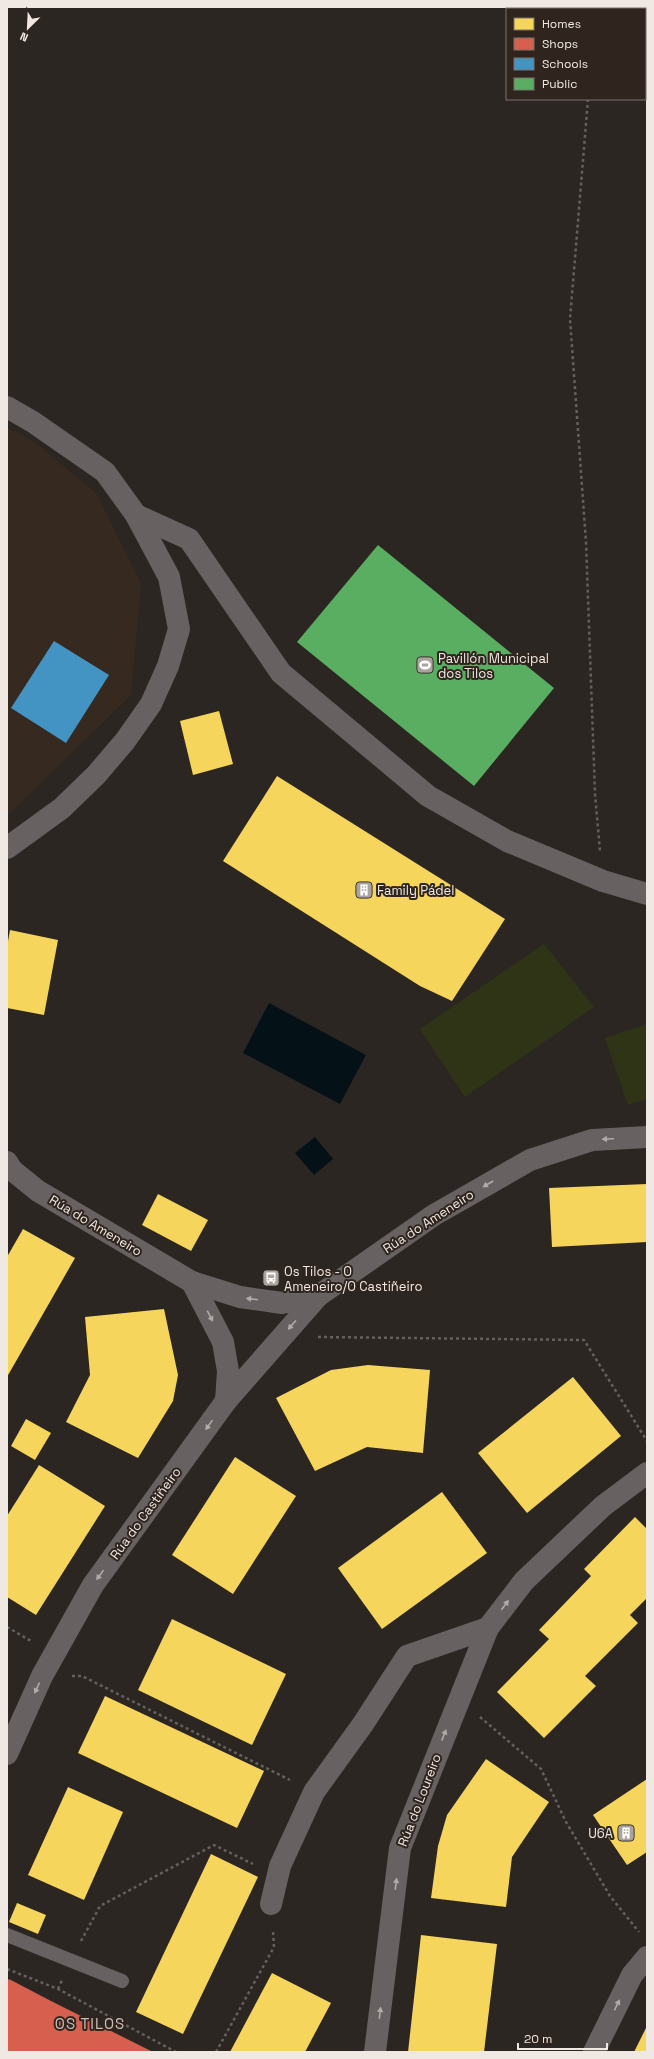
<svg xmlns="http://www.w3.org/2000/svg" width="654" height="2059" font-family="'Space Grotesk',sans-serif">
<rect width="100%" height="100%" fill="#2b2622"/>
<polygon fill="#36291f" points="7,427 35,442 97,494 141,584 131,695 7,816"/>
<g fill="#303416">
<polygon points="544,944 594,1007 465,1097 420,1029"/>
<polygon points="647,1024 647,1099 628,1105 605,1038"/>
</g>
<g fill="#041218">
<polygon points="269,1003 366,1055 340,1104 243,1053"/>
<polygon points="315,1137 333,1159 314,1175 295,1153"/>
</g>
<g fill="#f6d55c">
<polygon points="219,711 233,764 193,775 180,721"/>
<polygon points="277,776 505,919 452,1001 420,986 223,861"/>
<polygon points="10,930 58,940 44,1015 7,1008 7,947"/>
<polygon points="647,1184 647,1242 552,1247 549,1188"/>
<polygon points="158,1194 208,1220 191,1251 142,1225"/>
<polygon points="23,1229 75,1258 7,1377 7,1257"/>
<polygon points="164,1309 178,1375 173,1401 138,1458 66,1422 90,1375 85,1317"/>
<polygon points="368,1365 430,1370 423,1453 367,1447 315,1471 276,1398 331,1370"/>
<polygon points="573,1377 621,1436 527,1513 478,1453"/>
<polygon points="26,1419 51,1433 35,1460 11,1446"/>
<polygon points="235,1457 296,1496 233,1594 172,1555"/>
<polygon points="39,1465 105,1506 36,1615 7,1597 7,1516"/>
<polygon points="442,1492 487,1553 382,1629 338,1568"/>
<polygon points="635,1517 647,1529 647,1598 630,1615 638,1623 585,1676 596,1686 544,1738 497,1692 549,1639 539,1630 591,1576 584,1569"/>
<polygon points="172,1619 286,1674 252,1745 138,1690"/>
<polygon points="105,1696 264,1771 237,1828 78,1753"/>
<polygon points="486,1759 549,1802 512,1857 506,1907 431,1898 438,1846 447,1815"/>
<polygon points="647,1779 647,1852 627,1865 593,1815"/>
<polygon points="68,1787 123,1812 84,1900 28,1875"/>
<polygon points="211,1854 258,1877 183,2034 136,2012"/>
<polygon points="17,1903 46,1915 38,1934 9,1922"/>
<polygon points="421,1935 497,1944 484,2052 408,2052"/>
<polygon points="272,1973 331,2003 305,2052 230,2052"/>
<polygon points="647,2026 647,2052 634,2052"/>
</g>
<polygon fill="#d6604d" points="9,1979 51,2001 153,2052 7,2052 7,1982"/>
<polygon fill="#4393c3" points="54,641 109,675 66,743 11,708"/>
<polygon fill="#5aae61" points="378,545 554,688 474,786 297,642"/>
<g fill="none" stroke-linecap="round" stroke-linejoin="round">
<g stroke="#65605f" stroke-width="2.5" stroke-dasharray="3 3" stroke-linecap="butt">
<polyline points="588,99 570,319 586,542 595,794 600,851"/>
<polyline points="318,1337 584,1340 647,1441"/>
<polyline points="7,1627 31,1641"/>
<polyline points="72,1676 82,1676 290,1780"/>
<polyline points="480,1717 541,1769 566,1822 610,1896 639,1932"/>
<polyline points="81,1941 100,1906 214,1845 253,1864"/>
<polyline points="7,1969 58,1989 176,2052"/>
<polyline points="58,1989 62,1980"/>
<polyline points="216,2052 274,1947 273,1931"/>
</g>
<polyline stroke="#676161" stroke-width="14" points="7,1935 122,1981"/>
<g stroke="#676161" stroke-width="22">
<polyline points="7,407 33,422 105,472 136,515 169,577 179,629 168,666 151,704 125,741 96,775 62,808 7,848"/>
<polyline points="136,515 189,539 281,673 428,796 507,841 603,881 647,894"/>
<polyline points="7,1162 12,1170 38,1191 192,1282 240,1297 282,1303 318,1296 434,1215 530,1160 592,1140 647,1137"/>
<polyline points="192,1282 223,1342 228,1371 226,1401"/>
<polyline points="7,1754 42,1676 93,1585 226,1401 318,1296"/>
<polyline points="271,1904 280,1866 314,1792 363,1724 407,1656 488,1628"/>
<polyline points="375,2052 400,1848 488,1628 524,1581 603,1506 647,1473"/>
<polyline points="594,2052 632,1975 647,1957"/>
</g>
</g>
<defs><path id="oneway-solid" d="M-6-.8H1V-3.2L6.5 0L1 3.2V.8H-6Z"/></defs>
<g fill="#b2aba8">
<use href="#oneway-solid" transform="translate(608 1139) rotate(177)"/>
<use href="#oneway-solid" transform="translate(488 1184) rotate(150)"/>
<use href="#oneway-solid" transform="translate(252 1299) rotate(-173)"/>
<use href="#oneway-solid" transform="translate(210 1316) rotate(62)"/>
<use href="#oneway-solid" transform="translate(292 1325) rotate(131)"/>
<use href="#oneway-solid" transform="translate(209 1425) rotate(125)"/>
<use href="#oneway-solid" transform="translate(100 1575) rotate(126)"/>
<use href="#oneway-solid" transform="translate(505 1605) rotate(-53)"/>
<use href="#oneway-solid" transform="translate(37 1688) rotate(114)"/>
<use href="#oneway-solid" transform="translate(444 1735) rotate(-69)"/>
<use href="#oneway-solid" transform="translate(396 1884) rotate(-83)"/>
<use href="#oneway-solid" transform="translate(617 2005) rotate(-64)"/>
<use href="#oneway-solid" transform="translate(380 2013) rotate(-83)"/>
</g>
<defs>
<g id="stadium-square" transform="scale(0.9)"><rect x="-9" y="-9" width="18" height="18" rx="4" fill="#aaa49f" stroke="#2f251e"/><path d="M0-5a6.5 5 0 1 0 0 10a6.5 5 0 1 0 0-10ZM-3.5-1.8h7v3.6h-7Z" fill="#fff"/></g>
<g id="building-square" transform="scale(0.9)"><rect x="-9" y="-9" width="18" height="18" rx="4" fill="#aaa49f" stroke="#2f251e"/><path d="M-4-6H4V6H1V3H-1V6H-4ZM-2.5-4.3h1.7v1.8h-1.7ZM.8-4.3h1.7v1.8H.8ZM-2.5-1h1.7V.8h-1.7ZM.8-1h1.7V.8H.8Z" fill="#fff"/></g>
<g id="bus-square" transform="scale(0.9)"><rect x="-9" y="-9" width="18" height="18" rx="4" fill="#aaa49f" stroke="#2f251e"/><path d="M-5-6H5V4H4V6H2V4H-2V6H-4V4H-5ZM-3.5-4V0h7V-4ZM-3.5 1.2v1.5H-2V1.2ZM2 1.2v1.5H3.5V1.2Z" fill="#fff"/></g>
</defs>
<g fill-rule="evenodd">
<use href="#stadium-square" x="425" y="665"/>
<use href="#building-square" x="364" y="890"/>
<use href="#bus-square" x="271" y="1278"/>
<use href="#building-square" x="626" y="1833"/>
</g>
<g text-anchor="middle" stroke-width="4" stroke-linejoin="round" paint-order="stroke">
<g font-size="13" fill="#efe8e3" stroke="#2f251e" text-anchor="start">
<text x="438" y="663">Pavillón Municipal<tspan x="438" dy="15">dos Tilos</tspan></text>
<text x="377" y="895">Family Pádel</text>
<text x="284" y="1276">Os Tilos - O<tspan x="284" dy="15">Ameneiro/O Castiñeiro</tspan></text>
<text x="613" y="1838" text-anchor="end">U6A</text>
</g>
<g font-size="13" fill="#efe8e3" stroke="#2f251e">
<text transform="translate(428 1221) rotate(-33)" y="5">Rúa do Ameneiro</text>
<text transform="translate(96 1225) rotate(31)" y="5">Rúa do Ameneiro</text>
<text transform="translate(145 1513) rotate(-54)" y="5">Rúa do Castiñeiro</text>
<text transform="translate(419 1800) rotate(-69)" y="5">Rúa do Loureiro</text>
</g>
<g font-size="15" letter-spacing="1" fill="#cabeb4" stroke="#2f251e">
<text x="90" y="2029">OS TILOS</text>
</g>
</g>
<rect width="654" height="2059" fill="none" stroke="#efe8e3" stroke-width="16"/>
<rect x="506" y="8" width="140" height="92" fill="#2f251e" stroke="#7c736d"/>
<rect x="514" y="18" width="20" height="12" fill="#f6d55c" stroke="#7c736d"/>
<text x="542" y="28" font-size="12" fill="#efe8e3">Homes</text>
<rect x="514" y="38" width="20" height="12" fill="#d6604d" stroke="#7c736d"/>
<text x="542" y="48" font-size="12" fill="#efe8e3">Shops</text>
<rect x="514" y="58" width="20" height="12" fill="#4393c3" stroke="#7c736d"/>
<text x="542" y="68" font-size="12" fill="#efe8e3">Schools</text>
<rect x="514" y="78" width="20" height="12" fill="#5aae61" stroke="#7c736d"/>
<text x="542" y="88" font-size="12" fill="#efe8e3">Public</text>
<g transform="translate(28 28) rotate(204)" stroke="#2f251e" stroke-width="3" paint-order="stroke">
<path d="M0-3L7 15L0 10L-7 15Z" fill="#efe8e3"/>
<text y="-6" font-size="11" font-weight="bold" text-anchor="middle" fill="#efe8e3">N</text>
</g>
<path d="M518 2043v6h89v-6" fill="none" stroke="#efe8e3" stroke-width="2"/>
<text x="524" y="2043" font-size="12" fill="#efe8e3" stroke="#2f251e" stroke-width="3" paint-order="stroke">20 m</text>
</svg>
